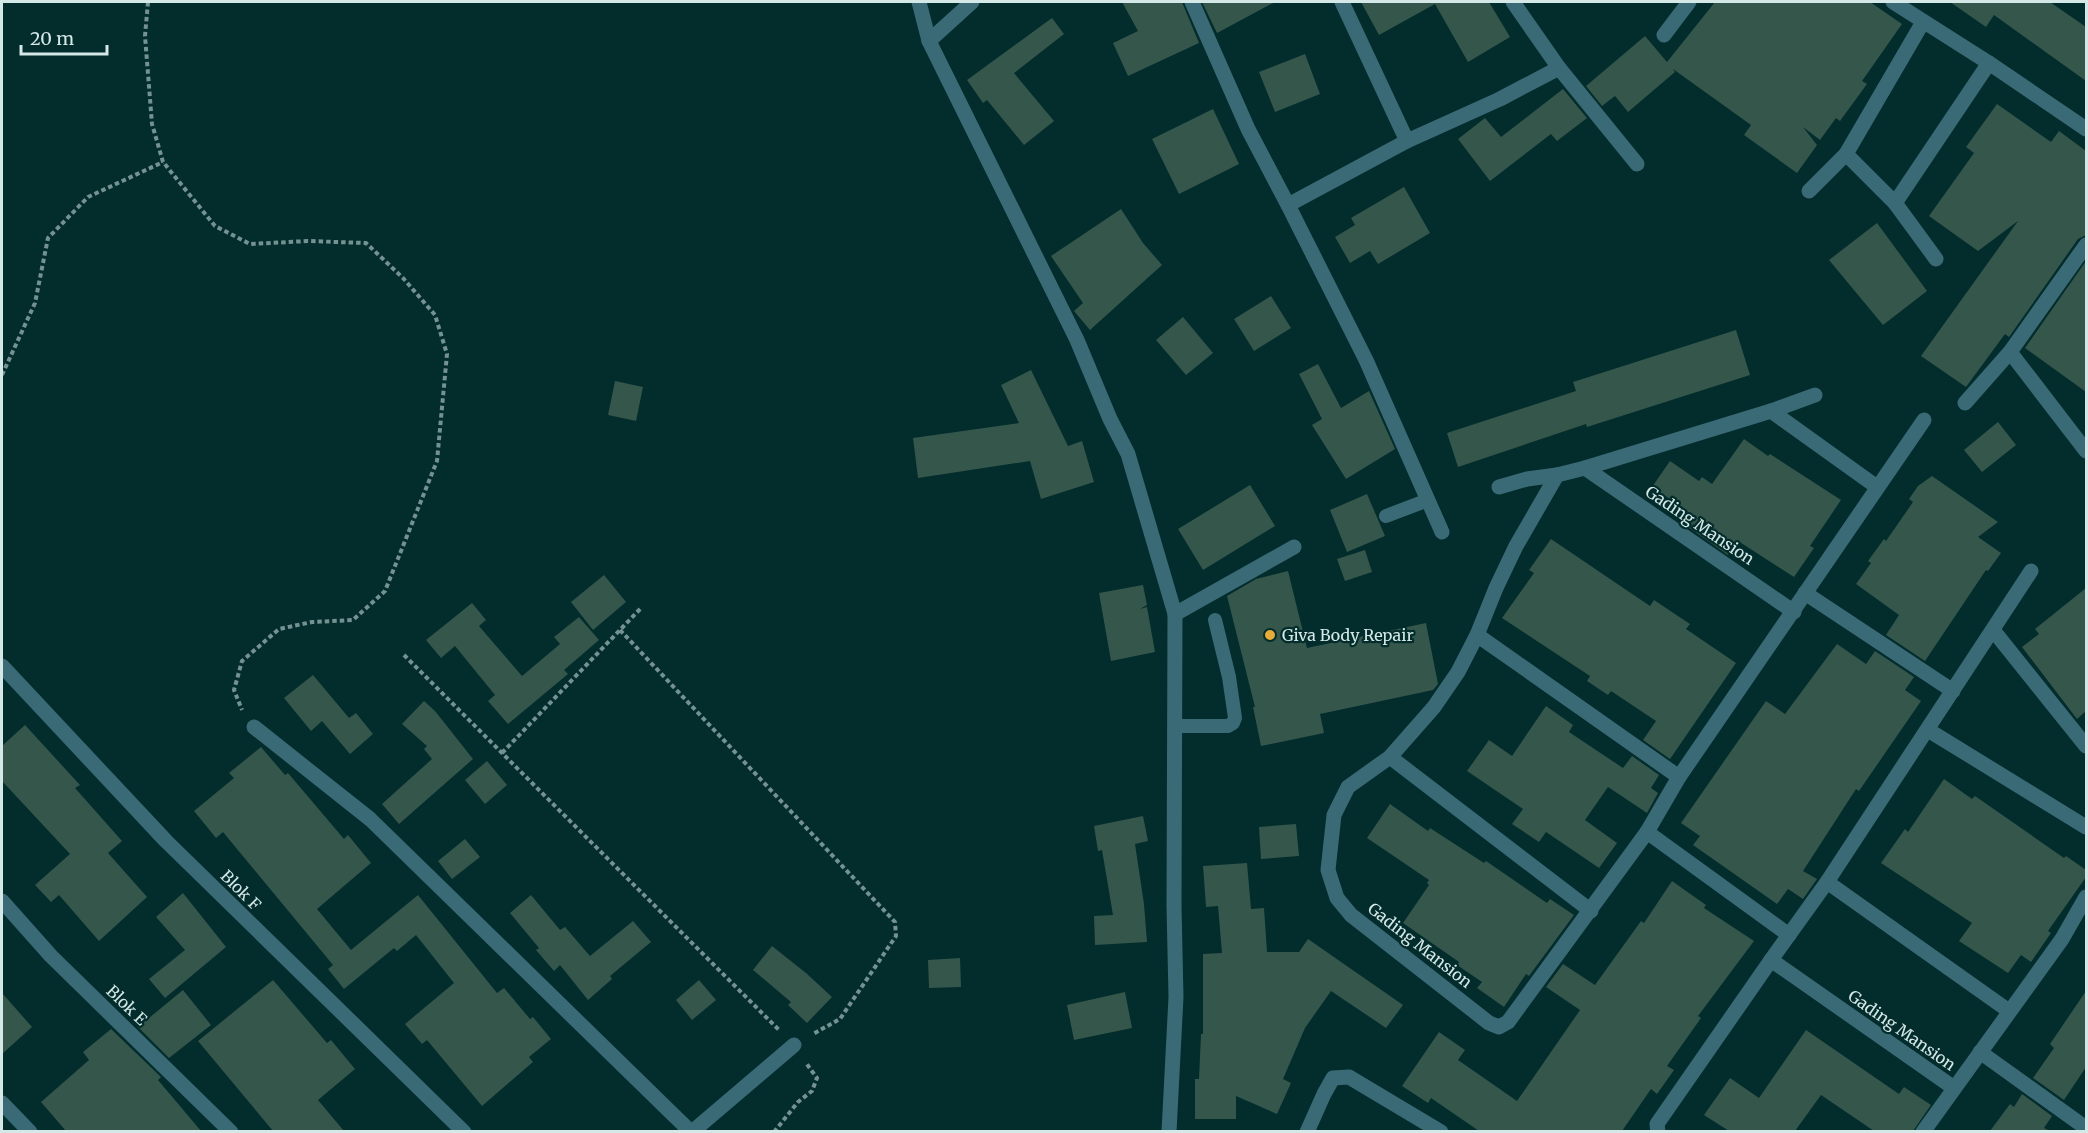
<svg xmlns="http://www.w3.org/2000/svg" width="2088" height="1133" font-family="Merriweather,serif">
<rect width="100%" height="100%" fill="#032c2c"/>
<g fill="#35564b">
<polygon points="1122,2 1182,2 1199,43 1128,76 1113,43 1138,31"/>
<polygon points="1202,2 1275,2 1217,33"/>
<polygon points="1361,2 1489,2 1510,37 1468,62 1435,4 1379,35"/>
<polygon points="1715,2 1870,2 1902,24 1862,81 1867,84 1840,121 1836,118 1820,140 1803,127 1817,145 1797,173 1744,135 1751,125 1673,69 1675,72 1628,112 1615,96 1602,106 1586,86 1645,36 1667,62"/>
<polygon points="1950,2 2050,2 2086,27 2086,81 1994,15 1986,27"/>
<polygon points="1052,18 1064,34 1014,73 1054,121 1024,145 987,100 983,103 967,80"/>
<polygon points="1305,54 1320,94 1275,112 1259,72"/>
<polygon points="1563,89 1587,118 1557,141 1551,134 1490,181 1458,139 1485,118 1501,137"/>
<polygon points="1997,104 2051,142 2059,131 2086,151 2086,235 2078,239 2009,337 2005,334 1966,387 1921,356 2018,221 1978,251 1929,216 1974,153 1966,147"/>
<polygon points="1213,109 1239,164 1179,194 1152,139"/>
<polygon points="1404,187 1430,233 1378,264 1370,251 1350,263 1335,237 1355,225 1351,218"/>
<polygon points="1121,209 1143,243 1162,265 1090,330 1074,311 1083,303 1051,256"/>
<polygon points="1877,223 1927,291 1883,325 1829,260"/>
<polygon points="2086,261 2086,392 2025,348"/>
<polygon points="1271,296 1291,328 1254,351 1234,319"/>
<polygon points="1183,317 1213,353 1186,375 1156,340"/>
<polygon points="1736,330 1750,375 1587,427 1586,424 1458,467 1447,433 1576,391 1573,382"/>
<polygon points="1318,364 1341,408 1369,391 1395,449 1346,479 1312,425 1322,419 1299,374"/>
<polygon points="1031,370 1068,446 1082,441 1094,482 1041,499 1030,461 918,478 913,438 1019,423 1001,385"/>
<polygon points="615,381 643,387 636,421 608,415"/>
<polygon points="1998,422 2016,445 1982,472 1964,450"/>
<polygon points="1744,439 1768,456 1770,454 1841,500 1810,546 1814,548 1794,577 1738,541 1728,555 1681,522 1688,511 1652,487 1670,461 1699,481 1702,477 1712,484"/>
<polygon points="1932,476 1998,522 1978,537 2001,553 1988,571 1986,570 1925,661 1886,635 1899,615 1856,584 1871,563 1868,561 1884,539 1886,541 1913,502 1909,499 1918,486"/>
<polygon points="1250,485 1275,526 1203,570 1178,529"/>
<polygon points="1367,494 1385,536 1347,552 1330,510"/>
<polygon points="1551,539 1650,606 1654,600 1690,624 1686,629 1736,663 1670,759 1643,740 1656,721 1611,691 1608,695 1587,681 1590,676 1502,618 1534,573 1529,570"/>
<polygon points="1365,550 1372,572 1345,581 1337,559"/>
<polygon points="1288,571 1307,648 1426,623 1438,684 1433,690 1320,714 1324,733 1261,746 1253,707 1255,707 1227,596 1256,579"/>
<polygon points="604,575 626,602 593,630 571,602"/>
<polygon points="1143,585 1147,605 1140,609 1147,607 1155,652 1111,661 1099,593"/>
<polygon points="2086,588 2086,711 2077,719 2022,647 2039,634 2035,629"/>
<polygon points="472,603 486,620 479,626 522,676 560,644 554,637 579,617 599,640 564,670 568,674 508,724 488,701 495,695 455,646 441,658 426,640"/>
<polygon points="1837,644 1866,664 1875,651 1914,677 1905,690 1921,701 1859,791 1856,789 1803,871 1817,879 1803,899 1788,889 1777,904 1693,845 1700,836 1681,823 1766,701 1785,714"/>
<polygon points="313,675 349,718 356,713 373,734 350,754 322,721 311,731 284,698"/>
<polygon points="424,701 435,711 473,759 399,824 382,804 432,759 424,749 427,746 402,724"/>
<polygon points="1546,706 1573,725 1569,732 1623,768 1632,756 1659,775 1651,788 1658,793 1647,813 1608,787 1585,820 1617,843 1599,868 1546,832 1539,842 1512,824 1523,809 1467,771 1489,740 1512,756"/>
<polygon points="25,725 80,785 75,788 122,841 108,853 147,897 99,941 59,895 51,902 35,885 70,854 2,781 2,746"/>
<polygon points="261,747 285,775 288,773 344,839 348,835 371,863 317,909 351,950 418,895 497,993 504,988 530,1019 533,1017 551,1039 529,1057 533,1062 482,1106 427,1040 422,1044 405,1024 454,983 416,935 397,951 394,948 344,989 328,969 333,965 223,832 216,838 194,811 234,778 229,773"/>
<polygon points="487,761 507,785 485,804 465,780"/>
<polygon points="1944,779 1972,799 1975,796 2064,858 2066,856 2086,870 2086,877 2048,931 2051,933 2031,962 2021,955 2008,973 1959,941 1972,923 1881,863 1905,829 1908,832"/>
<polygon points="1390,804 1428,831 1430,828 1484,863 1486,861 1547,903 1550,899 1574,915 1529,976 1526,974 1504,1007 1477,988 1482,982 1457,965 1459,962 1403,923 1429,885 1427,883 1429,880 1367,838"/>
<polygon points="1143,816 1148,841 1135,844 1144,904 1147,942 1095,945 1094,916 1113,915 1102,850 1098,851 1094,826"/>
<polygon points="1296,824 1299,856 1261,859 1259,827"/>
<polygon points="465,839 480,857 452,879 438,861"/>
<polygon points="1247,863 1251,909 1264,908 1267,952 1299,952 1308,939 1403,1005 1386,1028 1331,991 1305,1028 1283,1079 1291,1083 1277,1114 1236,1096 1236,1119 1195,1119 1195,1079 1199,1079 1201,1034 1203,1034 1203,954 1222,953 1218,906 1206,907 1203,866"/>
<polygon points="1672,881 1706,905 1704,908 1754,941 1698,1016 1701,1018 1667,1066 1674,1070 1657,1094 1651,1089 1622,1131 1479,1131 1431,1098 1428,1103 1402,1086 1439,1032 1465,1050 1458,1060 1517,1101 1580,1010 1546,987 1563,964 1595,985 1641,921 1644,923"/>
<polygon points="183,893 226,947 165,998 149,979 185,950 156,917"/>
<polygon points="531,895 560,930 565,927 590,956 633,921 651,942 610,976 612,979 588,1000 560,965 554,971 536,950 539,948 510,913"/>
<polygon points="772,946 806,973 832,997 807,1023 788,1005 791,1002 753,970"/>
<polygon points="960,958 961,987 929,988 928,960"/>
<polygon points="273,980 327,1043 331,1040 355,1069 318,1100 344,1131 273,1131 198,1041"/>
<polygon points="699,980 716,1000 692,1020 676,1000"/>
<polygon points="183,990 211,1025 169,1058 138,1027"/>
<polygon points="2086,991 2086,1067 2064,1100 2033,1078 2054,1048 2050,1044"/>
<polygon points="1125,992 1132,1028 1074,1040 1067,1005"/>
<polygon points="2,993 32,1027 2,1054"/>
<polygon points="111,1029 161,1077 158,1080 201,1131 66,1131 41,1102 89,1060 83,1052"/>
<polygon points="1806,1030 1899,1094 1904,1087 1931,1105 1913,1131 1874,1131 1821,1095 1795,1131 1729,1131 1704,1115 1730,1078 1759,1098"/>
<polygon points="2022,1094 2052,1116 2044,1128 2050,1131 1990,1131 2010,1104 2014,1107"/>
</g>
<g fill="none" stroke-linecap="round" stroke-linejoin="round">
<g stroke="#749291" stroke-width="4" stroke-dasharray="4.5 3" stroke-linecap="butt">
<polyline points="148,2 145,36 152,124 163,162 215,226 250,244 308,241 366,243 403,278 435,315 447,354 437,461 385,591 353,620 312,622 279,629 242,661 234,690 242,710"/>
<polyline points="2,375 35,303 48,238 88,197 163,162"/>
<polyline points="620,630 895,922 896,936 840,1019 813,1034"/>
<polyline points="404,655 779,1030"/>
<polyline points="502,753 642,607"/>
<polyline points="774,1132 798,1102 812,1091 817,1078 806,1063"/>
</g>
<g stroke="#396a76" stroke-width="14">
<polyline points="1386,516 1428,500"/>
<polyline points="1175,726 1228,726 1233,723 1235,718 1229,677 1215,620"/>
</g>
<g stroke="#396a76" stroke-width="15">
<polyline points="919,2 929,41"/>
<polyline points="972,2 929,41 1077,340 1110,419 1128,454 1175,614 1174,906 1176,997 1169,1132"/>
<polyline points="1192,2 1248,129 1288,205 1366,360 1442,532"/>
<polyline points="1342,2 1407,141"/>
<polyline points="1893,2 1989,63 2086,129"/>
<polyline points="1923,22 1846,154 1895,203 1989,63"/>
<polyline points="1664,35 1689,2"/>
<polyline points="1559,68 1637,164"/>
<polyline points="1809,191 1846,154"/>
<polyline points="1895,203 1936,259"/>
<polyline points="1288,205 1407,141 1500,99 1559,68 1513,2"/>
<polyline points="2086,245 2010,352 2086,451"/>
<polyline points="1815,395 1771,411 1585,468 1557,475 1516,546 1496,588 1477,635 1458,672 1434,707 1390,757 1348,787 1334,815 1328,870 1337,898 1351,915 1489,1023 1499,1027 1508,1022 1647,832 1679,777 1924,420"/>
<polyline points="1965,403 2010,352"/>
<polyline points="1771,411 1877,487"/>
<polyline points="1585,468 1794,612"/>
<polyline points="1499,487 1527,479 1557,475"/>
<polyline points="1805,593 1953,691"/>
<polyline points="1175,614 1294,547"/>
<polyline points="1993,630 2086,746"/>
<polyline points="1477,635 1679,777"/>
<polyline points="2,666 166,841 464,1132"/>
<polyline points="254,727 370,819 691,1132"/>
<polyline points="1928,730 2086,827"/>
<polyline points="1390,757 1591,911"/>
<polyline points="1647,832 1789,935"/>
<polyline points="1827,882 2009,1011"/>
<polyline points="2,901 51,956 231,1132"/>
<polyline points="1771,960 1954,1088"/>
<polyline points="1980,1052 2086,1128"/>
<polyline points="2,1103 30,1132"/>
<polyline points="692,1132 794,1045"/>
<polyline points="1307,1132 1324,1094 1333,1078 1349,1077 1441,1132"/>
<polyline points="1658,1132 1657,1124 1771,960 1827,882 2031,571"/>
<polyline points="1923,1132 2062,939 2086,897"/>
</g>
</g>
<circle fill="#e7ac37" stroke="#032c2c" stroke-width="2" cx="1270" cy="635" r="6"/>
<g text-anchor="middle" stroke-width="4.5" stroke-linejoin="round" paint-order="stroke">
<g font-size="16" fill="#d4e8e7" stroke="#032c2c">
<text transform="translate(1700 525) rotate(34)" y="6">Gading Mansion</text>
<text transform="translate(241 890) rotate(45)" y="6">Blok F</text>
<text transform="translate(1420 945) rotate(38)" y="6">Gading Mansion</text>
<text transform="translate(127 1005) rotate(44)" y="6">Blok E</text>
<text transform="translate(1902 1030) rotate(35)" y="6">Gading Mansion</text>
</g>
<g font-size="16" fill="#d4e8e7" stroke="#032c2c" text-anchor="start">
<text x="1282" y="641">Giva Body Repair</text>
</g>
</g>
<rect width="2088" height="1133" fill="none" stroke="#d4e8e7" stroke-width="6"/>
<path d="M21 45v9h86v-9" fill="none" stroke="#d4e8e7" stroke-width="3"/>
<text x="30" y="45" font-size="18" fill="#d4e8e7" stroke="#032c2c" stroke-width="4.5" paint-order="stroke">20 m</text>
</svg>
